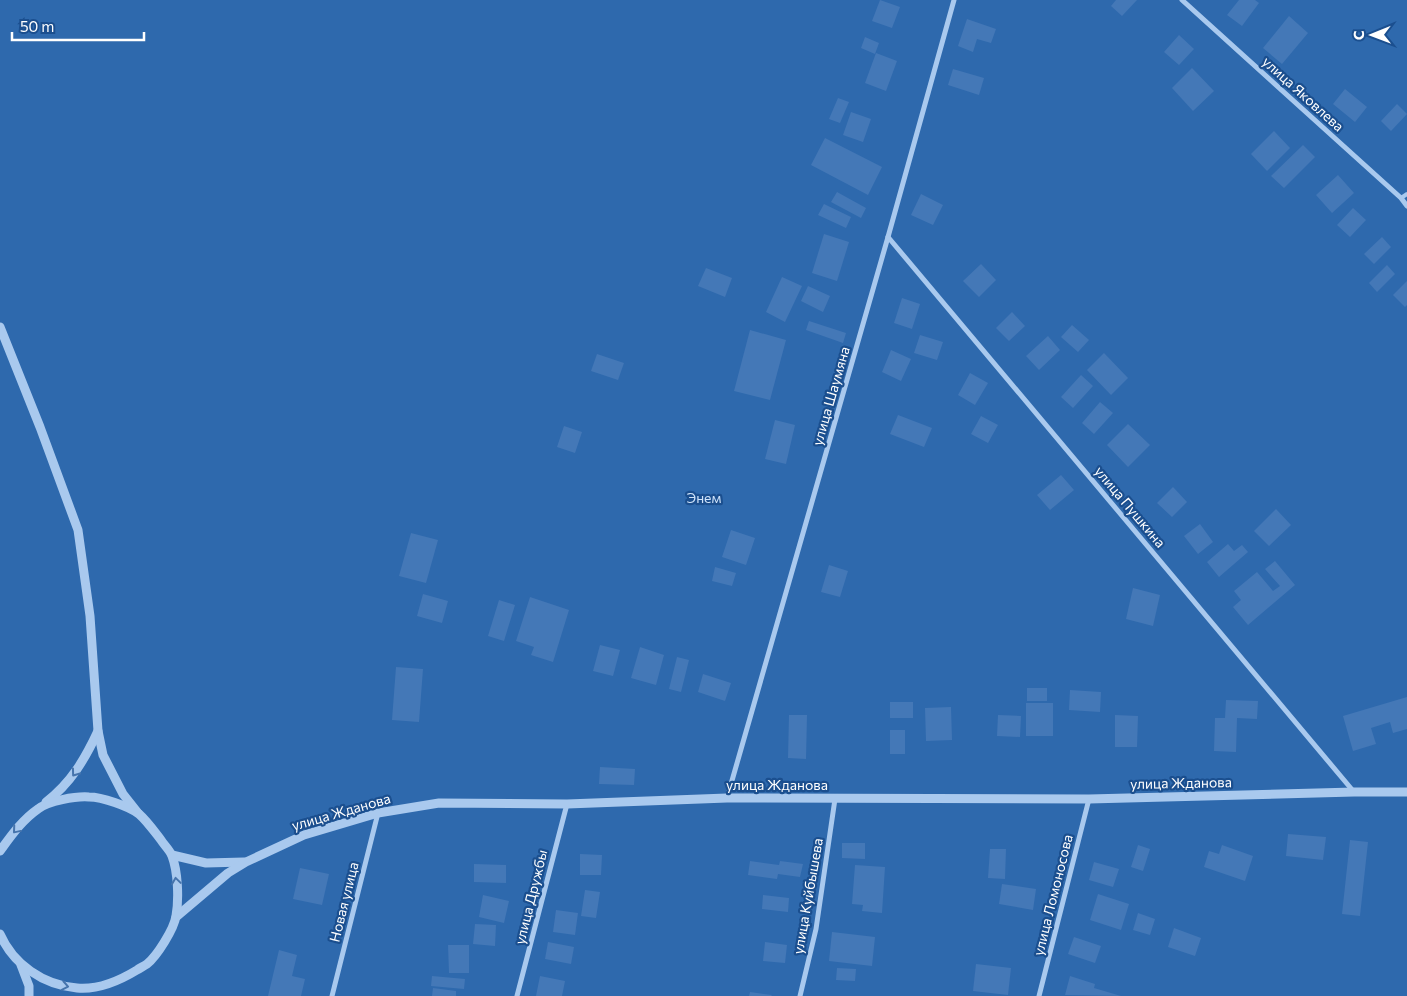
<svg xmlns="http://www.w3.org/2000/svg" width="1407" height="996" font-family="Commissioner,sans-serif">
<rect width="100%" height="100%" fill="#1b4f8f"/>
<rect fill="#2e69ad" x="0" y="0" width="1407" height="996"/>
<g fill="#4478b7">
<polygon points="880,0 900,7 892,28 872,21"/>
<polygon points="1116,0 1137,0 1122,16 1111,6"/>
<polygon points="1239,0 1255,0 1259,3 1242,26 1227,15"/>
<polygon points="1289,16 1308,33 1282,64 1263,48"/>
<polygon points="967,19 996,29 991,43 977,39 973,52 958,46"/>
<polygon points="1179,35 1194,49 1179,65 1164,52"/>
<polygon points="865,37 879,43 875,54 861,48"/>
<polygon points="876,53 897,61 886,91 865,83"/>
<polygon points="1192,68 1214,91 1193,111 1172,88"/>
<polygon points="953,69 984,78 979,95 948,85"/>
<polygon points="1345,89 1367,107 1355,122 1333,104"/>
<polygon points="838,98 849,102 840,123 829,119"/>
<polygon points="1397,104 1407,114 1391,131 1381,121"/>
<polygon points="851,112 871,119 863,142 843,135"/>
<polygon points="1274,131 1290,148 1267,171 1251,154"/>
<polygon points="825,138 882,167 868,195 811,165"/>
<polygon points="1303,145 1315,157 1284,188 1271,176"/>
<polygon points="1338,175 1354,193 1332,213 1316,195"/>
<polygon points="837,192 866,208 861,218 831,202"/>
<polygon points="921,194 943,205 933,225 911,215"/>
<polygon points="824,204 851,217 846,228 818,215"/>
<polygon points="1353,208 1366,220 1350,237 1337,225"/>
<polygon points="824,234 849,242 837,281 812,273"/>
<polygon points="1382,237 1391,247 1374,264 1364,254"/>
<polygon points="981,264 996,280 979,297 963,281"/>
<polygon points="1387,265 1395,274 1377,292 1369,283"/>
<polygon points="706,268 732,278 725,297 698,286"/>
<polygon points="782,277 802,286 785,322 766,312"/>
<polygon points="1407,281 1407,305 1405,307 1393,295"/>
<polygon points="808,286 830,296 823,312 801,301"/>
<polygon points="902,298 920,304 912,329 894,323"/>
<polygon points="1012,312 1025,326 1009,341 996,328"/>
<polygon points="809,321 846,333 843,343 806,330"/>
<polygon points="1072,325 1089,340 1078,352 1061,337"/>
<polygon points="750,330 786,340 770,400 734,391"/>
<polygon points="920,335 943,342 937,360 914,353"/>
<polygon points="1048,336 1060,350 1039,370 1026,356"/>
<polygon points="891,350 911,359 901,381 882,372"/>
<polygon points="1104,353 1128,378 1111,395 1087,370"/>
<polygon points="597,354 624,363 618,380 591,371"/>
<polygon points="970,373 988,383 975,405 958,395"/>
<polygon points="1081,375 1093,386 1073,408 1061,397"/>
<polygon points="1100,402 1113,413 1094,434 1082,423"/>
<polygon points="898,415 932,428 924,447 890,434"/>
<polygon points="981,416 998,425 988,443 971,434"/>
<polygon points="775,420 795,425 786,464 765,459"/>
<polygon points="1128,424 1150,445 1128,467 1107,445"/>
<polygon points="564,426 582,432 575,453 557,447"/>
<polygon points="1061,475 1074,490 1050,510 1037,495"/>
<polygon points="1173,487 1187,502 1172,517 1157,503"/>
<polygon points="1276,509 1291,525 1269,546 1254,531"/>
<polygon points="1200,524 1213,542 1198,554 1184,536"/>
<polygon points="731,530 755,538 746,565 722,557"/>
<polygon points="411,533 438,540 426,583 399,576"/>
<polygon points="1228,544 1234,551 1242,545 1248,552 1219,577 1207,562"/>
<polygon points="1275,561 1295,585 1248,625 1233,607 1241,600 1234,591 1257,572 1273,591 1280,586 1265,569"/>
<polygon points="829,565 848,571 840,597 821,592"/>
<polygon points="715,567 736,573 732,586 712,581"/>
<polygon points="1133,588 1160,595 1153,626 1126,619"/>
<polygon points="423,594 448,601 442,623 417,616"/>
<polygon points="530,597 569,610 553,662 531,655 534,647 516,641"/>
<polygon points="499,600 515,605 504,641 488,636"/>
<polygon points="600,645 620,650 613,676 593,671"/>
<polygon points="640,647 664,655 656,685 631,678"/>
<polygon points="677,657 689,660 681,692 669,689"/>
<polygon points="396,667 423,669 419,722 392,720"/>
<polygon points="703,674 731,683 725,701 698,692"/>
<rect x="1027" y="688" width="20" height="13"/>
<polygon points="1070,690 1101,692 1100,712 1069,710"/>
<polygon points="1407,697 1407,729 1393,733 1390,722 1371,728 1376,744 1353,751 1343,716"/>
<polygon points="1226,700 1258,701 1257,719 1237,718 1236,752 1214,751 1215,718 1225,718"/>
<rect x="890" y="702" width="23" height="16"/>
<rect x="1026" y="703" width="27" height="33"/>
<polygon points="951,707 952,740 926,741 925,708"/>
<polygon points="789,715 807,715 806,759 788,758"/>
<polygon points="998,715 1021,716 1020,737 997,736"/>
<polygon points="1115,715 1138,716 1137,747 1115,747"/>
<rect x="890" y="730" width="15" height="24"/>
<polygon points="600,767 635,769 634,785 599,784"/>
<polygon points="1288,834 1326,837 1323,860 1286,856"/>
<polygon points="1350,840 1368,842 1360,916 1342,914"/>
<polygon points="842,843 865,843 865,859 842,858"/>
<polygon points="1138,845 1150,849 1143,871 1131,867"/>
<polygon points="1222,845 1253,856 1245,881 1204,867 1209,851 1219,854"/>
<polygon points="990,849 1006,849 1005,879 988,878"/>
<polygon points="580,854 602,855 601,875 580,875"/>
<polygon points="750,861 779,865 780,861 803,864 800,877 778,874 777,879 748,875"/>
<polygon points="1094,862 1119,869 1113,887 1089,880"/>
<polygon points="474,864 506,865 506,883 474,882"/>
<polygon points="855,865 885,867 882,913 862,911 863,905 852,904"/>
<polygon points="300,868 329,874 322,905 293,899"/>
<polygon points="1002,884 1036,889 1033,910 999,904"/>
<polygon points="585,890 600,892 596,918 581,916"/>
<polygon points="1098,894 1129,904 1121,930 1090,920"/>
<polygon points="483,895 509,901 504,923 479,917"/>
<polygon points="763,895 789,898 788,912 762,909"/>
<polygon points="556,910 578,913 575,935 553,932"/>
<polygon points="1138,913 1155,919 1150,935 1133,930"/>
<polygon points="475,924 496,925 495,946 473,944"/>
<polygon points="1174,928 1201,938 1195,956 1168,947"/>
<polygon points="832,932 875,937 872,966 829,961"/>
<polygon points="1074,937 1101,946 1095,963 1068,954"/>
<polygon points="548,942 574,947 571,964 545,959"/>
<polygon points="765,942 787,945 785,963 763,961"/>
<polygon points="448,945 469,945 469,973 449,973"/>
<polygon points="279,950 297,955 292,976 305,979 301,996 268,996"/>
<polygon points="976,964 1011,968 1008,995 973,991"/>
<polygon points="837,968 856,969 855,981 836,980"/>
<polygon points="432,976 465,979 464,989 431,986"/>
<polygon points="540,976 565,981 562,996 536,996"/>
<polygon points="1070,976 1095,984 1094,988 1121,996 1065,995"/>
<polygon points="433,988 456,991 456,996 432,996"/>
<polygon points="750,992 772,995 771,996 749,996"/>
</g>
<g fill="none" stroke-linecap="round" stroke-linejoin="round">
<polyline stroke="#a9c9ee" stroke-width="4" points="1401,198 1407,194"/>
<g stroke="#a9c9ee" stroke-width="5">
<polyline points="1182,0 1401,198 1407,206"/>
<polyline points="888,237 1354,792"/>
<polyline points="727,798 888,237 954,0"/>
<polyline points="332,996 378,813"/>
<polyline points="517,996 567,804"/>
<polyline points="800,996 816,929 835,799"/>
<polyline points="1039,996 1089,799"/>
</g>
<g stroke="#a9c9ee" stroke-width="9">
<polyline points="0,327 40,427 78,530 90,616 98,731 103,755 123,794 138,813"/>
<path d="M46 802C71 783 85 759 98 731"/>
<path d="M0 851C11 836 22 820 38 809 48 801 76 796 89 797 102 797 128 806 139 814 147 821 154 831 161 840 164 845 170 850 172 856 178 872 179 899 176 916 174 929 157 956 147 964 144 966 140 968 137 970 119 981 98 990 77 988 43 985 13 964 0 934"/>
<polyline points="172,855 206,863 244,862"/>
<polyline points="176,917 228,873 246,862 304,835 378,813 439,803 567,804 727,798 1089,799 1354,792 1407,792"/>
<polyline points="21,965 29,986 29,996"/>
</g>
</g>
<defs><path id="oneway-chevron" d="M-2-3.5L2.5 0L-2 3.5" fill="none" stroke-width="1.6" stroke-linecap="round" stroke-linejoin="round" transform="scale(1.25)"/></defs>
<g stroke="#4674ac">
<use href="#oneway-chevron" transform="translate(75 773) rotate(126)"/>
<use href="#oneway-chevron" transform="translate(16 830) rotate(130)"/>
<use href="#oneway-chevron" transform="translate(176 881) rotate(-98)"/>
<use href="#oneway-chevron" transform="translate(65 986) rotate(11)"/>
</g>
<g text-anchor="middle" stroke-width="4.5" stroke-linejoin="round" paint-order="stroke">
<g font-size="14" fill="#fff" stroke="#1b4f8f">
<text transform="translate(1303 94) rotate(42)" y="5">улица Яковлева</text>
<text transform="translate(831 396) rotate(-74)" y="5">улица Шаумяна</text>
<text transform="translate(1130 507) rotate(50)" y="5">улица Пушкина</text>
<text transform="translate(1181 783) rotate(-1)" y="5">улица Жданова</text>
<text x="777" y="790">улица Жданова</text>
<text transform="translate(341 812) rotate(-16)" y="5">улица Жданова</text>
<text transform="translate(1053 895) rotate(-76)" y="5">улица Ломоносова</text>
<text transform="translate(808 896) rotate(-80)" y="5">улица Куйбышева</text>
<text transform="translate(531 897) rotate(-76)" y="5">улица Дружбы</text>
<text transform="translate(344 902) rotate(-76)" y="5">Новая улица</text>
</g>
<g font-size="14" fill="#cfe3fa" stroke="#1b4f8f">
<text x="704" y="503">Энем</text>
</g>
</g>
<g transform="translate(1372 35) rotate(269)" stroke="#1b4f8f" stroke-width="4" paint-order="stroke">
<path d="M0-4L9 19L0 12L-9 19Z" fill="#ffffff"/>
<text y="-8" font-size="14" font-weight="bold" text-anchor="middle" fill="#ffffff">С</text>
</g>
<path d="M12 32v8h132v-8" fill="none" stroke="#ffffff" stroke-width="2.5"/>
<text x="20" y="32" font-size="15" fill="#ffffff" stroke="#1b4f8f" stroke-width="4" paint-order="stroke">50 m</text>
</svg>
